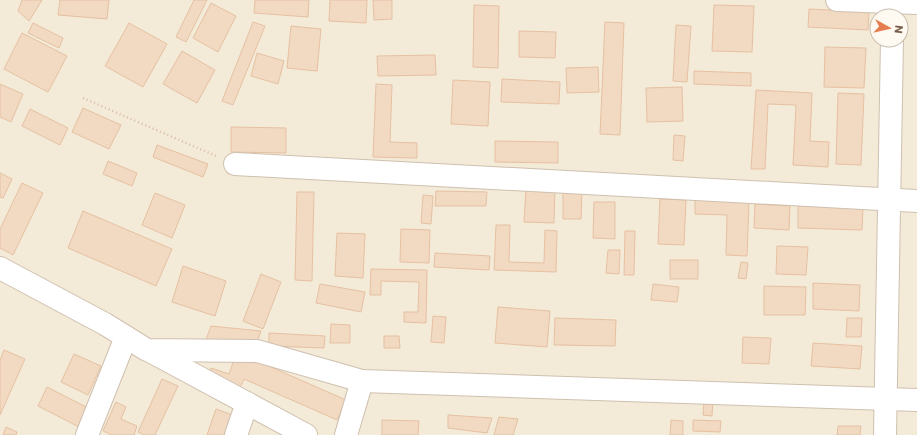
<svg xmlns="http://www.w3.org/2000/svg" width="917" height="435" font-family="Poppins,sans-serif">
<rect width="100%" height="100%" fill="#fdf7ea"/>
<path fill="#f4ead8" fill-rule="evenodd" d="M0 0H917V435H0ZM877 16H901V40H877Z"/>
<g fill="#f2d9c2" stroke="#e5c1a2">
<polygon points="22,0 42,0 29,21 18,11"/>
<polygon points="60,0 109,0 107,19 58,15"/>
<polygon points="194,0 207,0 186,42 176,37"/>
<polygon points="255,0 309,0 308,17 254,13"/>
<polygon points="330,0 367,0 366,23 329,21"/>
<polygon points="373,0 392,0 392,19 374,20"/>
<polygon points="211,3 236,16 218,52 193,38"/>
<polygon points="474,5 499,6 498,68 473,67"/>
<polygon points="714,5 754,6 752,52 712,51"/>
<polygon points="809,9 869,12 868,30 808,27"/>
<polygon points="253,22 265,26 233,105 222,101"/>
<polygon points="605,22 624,23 620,135 600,134"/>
<polygon points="33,23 63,38 59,48 28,33"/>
<polygon points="129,23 167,44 143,87 105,66"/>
<polygon points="676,25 691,26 687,82 673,81"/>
<polygon points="291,26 321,29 317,71 287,68"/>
<polygon points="519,31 556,32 555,58 519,57"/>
<polygon points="22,33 67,56 48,92 4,69"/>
<polygon points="825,47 866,48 864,88 824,87"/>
<polygon points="182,51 215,70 197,103 163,84"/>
<polygon points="257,53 284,61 278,84 251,76"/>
<polygon points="435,55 436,75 378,76 377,56"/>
<polygon points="598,67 599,92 567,93 566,68"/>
<polygon points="694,71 751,73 751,86 694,84"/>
<polygon points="502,79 560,82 559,104 501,102"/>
<polygon points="453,80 490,82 488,126 451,124"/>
<polygon points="0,84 23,94 11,122 0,117"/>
<polygon points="376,84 392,85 390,142 417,143 417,158 373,157"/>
<polygon points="682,87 683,121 647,122 646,88"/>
<polygon points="756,90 812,93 810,141 829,142 828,167 793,165 796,105 768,104 765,169 751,169"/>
<polygon points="838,93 864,94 861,165 836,164"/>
<polygon points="83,108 121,125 109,149 72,132"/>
<polygon points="30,109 68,128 60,145 22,126"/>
<polygon points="231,127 286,128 286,153 231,152"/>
<polygon points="674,135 685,136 683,161 673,160"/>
<polygon points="495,141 558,142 558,163 495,162"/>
<polygon points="157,145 208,164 203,177 153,157"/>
<polygon points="108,161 137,173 132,186 103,174"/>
<polygon points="0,173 12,179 3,198 0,197"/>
<polygon points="22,183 43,193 13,255 0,248 0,229"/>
<polygon points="526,187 555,188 554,223 524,222"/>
<polygon points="563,190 582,191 581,219 563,219"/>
<polygon points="436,191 487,192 486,206 435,206"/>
<polygon points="297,192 314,192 312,281 295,280"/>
<polygon points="155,193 185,205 172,238 142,225"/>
<polygon points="423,195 433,196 431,224 421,223"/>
<polygon points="660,199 686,200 684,245 658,244"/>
<polygon points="695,200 749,202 747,256 726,255 727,215 695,214"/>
<polygon points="594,202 615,202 615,239 593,238"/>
<polygon points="755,204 790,206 789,230 754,228"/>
<polygon points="798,205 863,207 862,230 798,228"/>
<polygon points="83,211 172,249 156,286 68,248"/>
<polygon points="496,225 510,225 509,262 544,263 545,230 557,231 556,272 494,270"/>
<polygon points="401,229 430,230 429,263 400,262"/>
<polygon points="625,231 635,231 634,275 624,275"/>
<polygon points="337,233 365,234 363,278 335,276"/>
<polygon points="777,246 808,247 806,275 776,274"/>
<polygon points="608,250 620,250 619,274 606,273"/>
<polygon points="435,253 490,256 489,270 434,267"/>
<rect x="670" y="260" width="28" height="19"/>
<polygon points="741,262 748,263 746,279 738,278"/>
<polygon points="183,266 226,281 215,316 172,302"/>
<polygon points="371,269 427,270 426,323 404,322 404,312 418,312 419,282 381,281 381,295 370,295"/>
<polygon points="261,274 281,282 263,329 243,321"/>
<polygon points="813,283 860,285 859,311 813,309"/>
<polygon points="320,284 365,292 361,312 316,303"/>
<polygon points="653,284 679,287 677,302 651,300"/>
<polygon points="764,286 806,287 805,315 764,315"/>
<polygon points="498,307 550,311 547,347 495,343"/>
<polygon points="433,316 446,317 444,343 431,342"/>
<polygon points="555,318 616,320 615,346 554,345"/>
<polygon points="847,318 862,318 861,337 846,337"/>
<polygon points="331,324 350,325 350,343 330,343"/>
<polygon points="211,326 261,331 255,348 204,345"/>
<polygon points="269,333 325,336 324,348 269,346"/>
<polygon points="384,336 399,336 400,348 384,348"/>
<polygon points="743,337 771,338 769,364 742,363"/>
<polygon points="813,343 862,346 860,369 811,366"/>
<polygon points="4,350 25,359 0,415 0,360"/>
<polygon points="74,354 101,366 88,395 61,382"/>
<polygon points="234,360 255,360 346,400 337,420 244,379 238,392 206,377 211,368 229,374"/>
<polygon points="162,379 178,386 155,435 144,435 138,432"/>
<polygon points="47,387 92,410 83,429 38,406"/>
<polygon points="704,401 713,401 712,416 703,415"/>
<polygon points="116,402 126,407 121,419 137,426 134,435 112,435 103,431"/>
<polygon points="216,409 238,417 231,435 207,435"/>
<polygon points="448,415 492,418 487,433 448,428"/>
<polygon points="499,417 518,419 513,435 494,435"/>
<polygon points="382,420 419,421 418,435 382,435"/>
<polygon points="671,420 683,421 683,435 670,435"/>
<polygon points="693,420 721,421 720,432 693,431"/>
<polygon points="838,426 861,426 860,435 837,435"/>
<polygon points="6,427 17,432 16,435 3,435"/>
</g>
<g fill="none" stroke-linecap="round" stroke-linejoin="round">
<g stroke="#cfc0af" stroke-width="24">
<g id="minor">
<polyline points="837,0 917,3"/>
<polyline points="235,164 917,201"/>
<polyline points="0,268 105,324 147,350 257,351 362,381 917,400"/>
<polyline points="150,351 306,435"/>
<polyline points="87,435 126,337"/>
<polyline points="236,435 247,403"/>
<polyline points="346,435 362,381"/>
<polyline points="885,435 892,40"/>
</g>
</g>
<polyline stroke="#d8bca4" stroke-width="2.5" stroke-dasharray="1 3" stroke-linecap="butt" points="83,98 216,156"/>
<use href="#minor" stroke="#fff" stroke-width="22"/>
</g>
<g transform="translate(889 28) rotate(98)"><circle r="19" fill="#fffaf1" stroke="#c9bcaf"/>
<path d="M0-3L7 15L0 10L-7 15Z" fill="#e57d51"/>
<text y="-6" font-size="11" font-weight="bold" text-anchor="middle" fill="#785f4d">N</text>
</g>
</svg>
